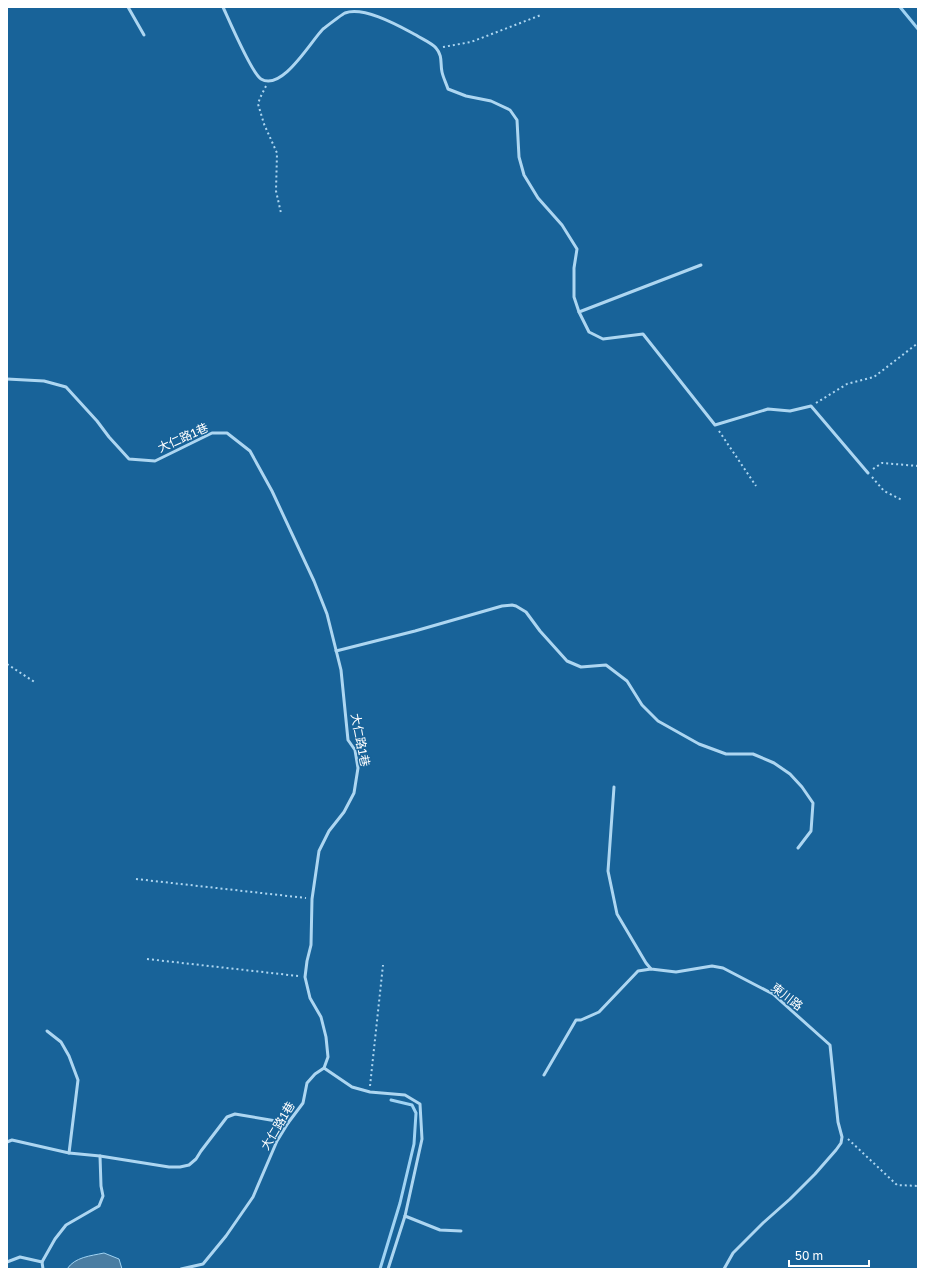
<svg xmlns="http://www.w3.org/2000/svg" width="925" height="1276" font-family="'Golos Text','Noto Sans TC',sans-serif">
<rect width="100%" height="100%" fill="#186399"/>
<path fill="#4a7da2" stroke="#a0d3f3" d="M104 1253 119 1259 122 1269H67C75 1257 90 1256 104 1253Z"/>
<g fill="none" stroke-linecap="round" stroke-linejoin="round">
<g stroke="#a0d3f3" stroke-width="3">
<polyline points="900,7 918,29"/>
<polyline points="380,1269 400,1203 414,1144 416,1113 412,1105 391,1100"/>
</g>
<g stroke="#add6f1" stroke-width="2" stroke-dasharray="2 3" stroke-linecap="butt">
<polyline points="443,47 471,42 541,15"/>
<polyline points="266,86 260,98 258,104 264,124 277,153 276,191 281,213"/>
<polyline points="816,403 847,384 874,377 918,343"/>
<polyline points="719,431 756,486"/>
<polyline points="873,469 882,463 918,466"/>
<polyline points="872,477 884,491 902,500"/>
<polyline points="7,664 36,683"/>
<polyline points="136,879 306,898"/>
<polyline points="147,959 298,976"/>
<polyline points="370,1086 383,965"/>
<polyline points="848,1139 897,1185 918,1186"/>
</g>
<g stroke="#add6f1" stroke-width="3">
<polyline points="128,7 144,35"/>
<path d="M223 7C229 20 252 74 261 79 282 92 311 41 323 29 327 26 341 15 345 13 364 6 399 26 416 35 422 39 432 43 436 48 443 56 440 63 442 72 443 77 446 83 448 89L466 96 491 101 510 110 517 120 519 157 524 175 538 198 562 225 577 249 574 268V297L579 312 589 332 603 339 643 334 715 425 768 409 790 411 811 406 868 473"/>
<polyline points="579,312 701,265"/>
<polyline points="7,379 44,381 66,387 97,421 109,437 129,459 155,461 212,433 227,433 250,451 272,491 314,581 327,614 341,670 348,740 355,750 358,768 354,793 344,812 329,831 319,851 312,899 311,945 307,961 305,977 310,998 321,1017 326,1037 328,1057 324,1068 315,1074 307,1083 303,1103 288,1123 277,1141 253,1197 226,1236 203,1264 181,1269"/>
<polyline points="336,651 415,631 502,606 512,605 516,606 526,612 540,631 567,661 581,667 606,665 627,681 642,705 658,721 699,744 726,754 753,754 774,763 790,774 802,787 813,803 811,831 798,848"/>
<polyline points="614,787 608,871 617,914 646,963 651,969 676,972 712,966 723,968 773,994 830,1045 838,1122 842,1137 841,1143 836,1150 815,1174 790,1199 763,1223 733,1253 724,1269"/>
<polyline points="47,1031 61,1042 69,1056 78,1080 69,1153"/>
<polyline points="324,1068 352,1087 370,1092 405,1095 420,1104 422,1139 405,1216 388,1269"/>
<polyline points="544,1075 576,1020 581,1020 599,1012 638,971 651,969"/>
<polyline points="7,1142 12,1140 69,1153 100,1156 169,1167 180,1167 189,1165 196,1159 201,1151 227,1117 235,1114 288,1123"/>
<polyline points="405,1216 440,1230 461,1231"/>
<polyline points="7,1262 20,1257 42,1262 43,1269"/>
<polyline points="42,1262 55,1239 66,1225 99,1206 103,1196 101,1186 100,1156"/>
</g>
</g>
<g text-anchor="middle" stroke-width="3" stroke-linejoin="round" paint-order="stroke">
<g font-size="12" fill="#fff" stroke="#186399">
<text transform="translate(183 438) rotate(-24)" y="4">大仁路1巷</text>
<text transform="translate(360 740) rotate(79)" y="4">大仁路1巷</text>
<text transform="translate(787 997) rotate(38)" y="4">東川路</text>
<text transform="translate(278 1126) rotate(-59)" y="4">大仁路1巷</text>
</g>
</g>
<rect width="925" height="1276" fill="none" stroke="#ffffff" stroke-width="16"/>
<path d="M789 1260v6h80v-6" fill="none" stroke="#ffffff" stroke-width="2"/>
<text x="795" y="1260" font-size="12" fill="#ffffff" stroke="#186399" stroke-width="3" paint-order="stroke">50 m</text>
</svg>
